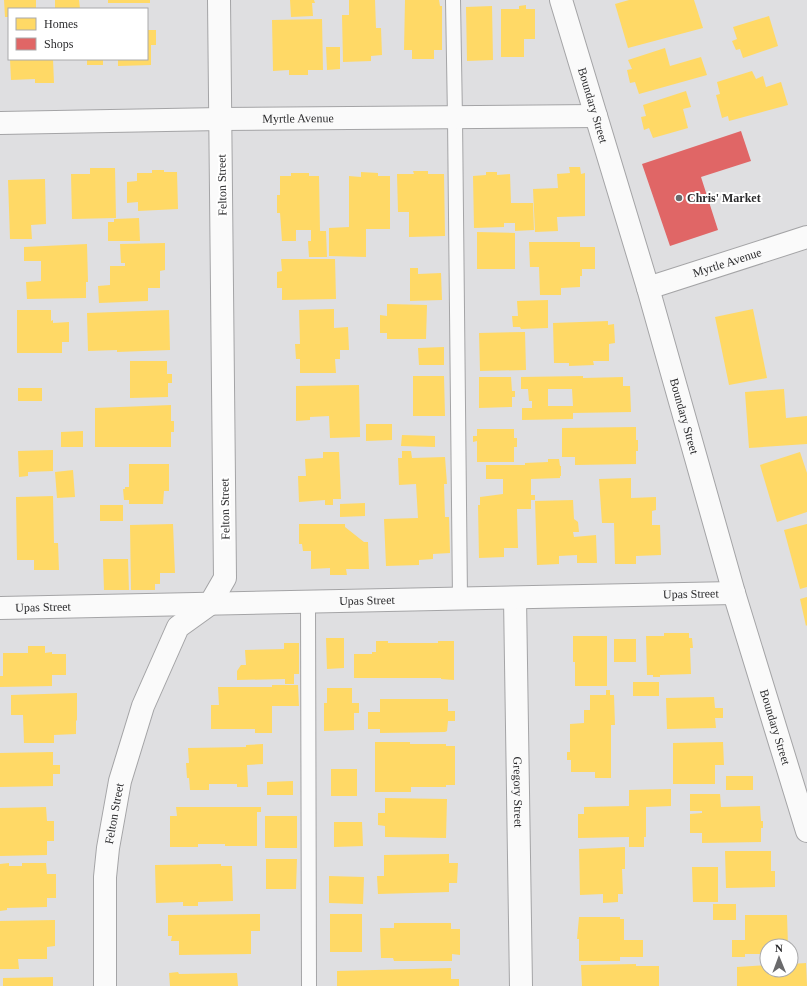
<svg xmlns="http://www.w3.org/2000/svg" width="807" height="986" font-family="'Times New Roman',serif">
<rect width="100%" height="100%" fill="#dfdfe1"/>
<g fill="#ffd966" fill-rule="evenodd">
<polygon points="4,0 36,0 36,9 9,9 9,17 5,17"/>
<polygon points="55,0 79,0 80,9 55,9"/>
<rect x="108" y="0" width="42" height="3"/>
<polygon points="290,0 314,0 315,3 312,3 313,16 291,17"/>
<polygon points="349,0 375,0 376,28 381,28 382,55 371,56 371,61 343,62 342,15 349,15"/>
<polygon points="405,0 439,0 440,6 442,6 442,50 434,50 434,59 412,59 412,50 404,50"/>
<polygon points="629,0 694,0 703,28 628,48 615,4"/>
<polygon points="526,5 526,9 535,9 535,39 524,39 524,57 501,57 501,9 519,9 519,6"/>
<polygon points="492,6 493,60 467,61 466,7"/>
<polygon points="769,16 778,46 743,58 740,49 736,50 732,41 737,39 733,27"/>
<polygon points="322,19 323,70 308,70 308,75 289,75 289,70 273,71 272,20"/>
<polygon points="147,30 156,30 156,45 151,45 151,65 118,66 118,59 147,59"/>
<polygon points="326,47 340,47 340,69 327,70"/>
<polygon points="665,48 670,66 701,57 707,75 639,94 635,82 630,83 627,70 632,69 628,60"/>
<polygon points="10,59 53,59 54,83 35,83 35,79 11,80"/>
<rect x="87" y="59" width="16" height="6"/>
<polygon points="752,71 756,79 763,76 766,87 781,82 788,105 729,121 728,116 722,118 716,95 720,94 717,82"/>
<polygon points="686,91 691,107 683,109 688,128 653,138 649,128 644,130 641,117 646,116 643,105"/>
<polygon points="569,167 580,167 581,174 585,173 585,216 557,217 558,231 535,232 533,189 558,188 557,174 570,173"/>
<polygon points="90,168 115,168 116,218 72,219 71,174 90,174"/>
<polygon points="152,170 164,170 164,172 177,172 178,209 138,211 138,202 127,203 127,182 137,181 137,173 152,173"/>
<polygon points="413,171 428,171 428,174 444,174 445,236 409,237 409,212 398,212 397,174 414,174"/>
<polygon points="361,172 378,173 378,176 390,176 390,229 366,229 366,257 329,256 329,228 349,227 349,176 361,177"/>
<polygon points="486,172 497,172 497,175 510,174 511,203 533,203 534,230 515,231 515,223 504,223 504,227 474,228 473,176 486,175"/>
<polygon points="291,173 309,173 309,176 319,176 320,231 326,231 327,257 309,257 308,241 311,241 311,230 296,230 296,241 282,241 280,213 277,213 277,195 280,195 280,176 291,176"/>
<polygon points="45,179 46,224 31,225 32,239 10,239 8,180"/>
<polygon points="139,218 140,241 108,241 108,222 114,222 114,219"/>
<polygon points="477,232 515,233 515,269 477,269"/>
<polygon points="529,242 580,242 580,247 595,247 595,269 582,269 582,276 580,276 580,287 561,288 561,295 540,295 539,267 530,267"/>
<polygon points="165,243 165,270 160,271 160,288 148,288 148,301 99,303 98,286 110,285 110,266 125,266 125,263 121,263 120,244"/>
<polygon points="87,244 88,282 86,282 86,298 27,299 26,282 41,281 41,261 24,261 24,247"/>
<polygon points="281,259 335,259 336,299 282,300 282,288 277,288 277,272 282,271"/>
<polygon points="410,268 418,268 418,274 441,273 442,300 410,301"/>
<polygon points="548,300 548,328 521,329 520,327 513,327 512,316 518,316 517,301"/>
<polygon points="387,304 427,305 426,339 387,339 387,333 380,333 380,315 387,316"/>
<polygon points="334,309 334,328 348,327 349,350 340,350 340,359 335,359 336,373 300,373 300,359 296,359 295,344 300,344 299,310"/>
<polygon points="753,309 767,378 729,385 715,317"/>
<polygon points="17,310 51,310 51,321 53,320 53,323 69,322 69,342 62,342 62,353 17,353"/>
<polygon points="169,310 170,350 117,352 117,350 88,351 87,313"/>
<polygon points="608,321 608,325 614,324 615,343 609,344 609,361 593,361 594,365 569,366 569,363 554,363 553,323"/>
<polygon points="525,332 526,370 480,371 479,333"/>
<polygon points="444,347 444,365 419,365 418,348"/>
<polygon points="130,361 167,361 167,374 172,374 172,383 168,383 168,397 130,398"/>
<polygon points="413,376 444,376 445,416 413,416"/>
<path d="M583 376V378L623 377V386H630L631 412 573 413V419L522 420V408H532V401H529L528 389H521V377ZM548 389H572L573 406H548Z"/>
<polygon points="479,377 511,377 512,391 515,391 515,397 512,397 512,407 479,408"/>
<polygon points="359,385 360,437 330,438 329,416 310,417 310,420 296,421 296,386"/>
<rect x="18" y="388" width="24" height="13"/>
<polygon points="784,389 786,418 807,416 807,444 749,448 745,392"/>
<polygon points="171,405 171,421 174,421 174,432 171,432 171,447 95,447 95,408"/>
<polygon points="366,424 392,424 392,440 366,441"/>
<polygon points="636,427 636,440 638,440 638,451 636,451 636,464 575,465 575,457 562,457 562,428"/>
<polygon points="477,429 514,429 514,438 517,438 517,447 514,447 514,462 477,462 477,441 473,442 473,436 477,436"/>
<polygon points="83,431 83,447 61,447 61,432"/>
<polygon points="402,435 435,436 435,447 401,446"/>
<polygon points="53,450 53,471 28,472 28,476 19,477 18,451"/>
<polygon points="402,451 411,451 412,458 445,457 447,484 444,484 445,517 449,517 450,553 433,554 433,559 419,560 419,565 386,566 384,519 418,518 416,484 399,485 398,458 402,458"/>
<polygon points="323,452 339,452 341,499 333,499 333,505 325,505 325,500 299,502 298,476 306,476 305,459 323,458"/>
<polygon points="800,452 807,473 807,512 777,522 760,465"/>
<polygon points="548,459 559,459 560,466 561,466 561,476 560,476 560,478 531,479 531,495 535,495 535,500 531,500 531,509 517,509 518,548 504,548 504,557 479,558 478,505 480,505 480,497 503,494 503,479 486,479 486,465 525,465 525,463 548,462"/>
<polygon points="129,464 169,464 169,491 164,491 163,504 129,504 129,500 124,500 123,489 125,489 125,487 129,487"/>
<polygon points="73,470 75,497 57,498 55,472"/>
<polygon points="631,478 631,498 656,497 656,510 652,511 652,525 660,525 661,555 636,556 636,564 615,564 614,523 602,523 599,479"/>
<polygon points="53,496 54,543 58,543 59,570 34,570 34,560 17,560 16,497"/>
<polygon points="573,500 574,519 578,522 579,532 573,532 574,537 596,535 597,563 577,563 577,555 559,556 559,564 537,565 535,501"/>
<polygon points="365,503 365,516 340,517 340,504"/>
<rect x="100" y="505" width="23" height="16"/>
<polygon points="173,524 175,573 160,573 160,584 155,584 155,590 131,590 130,525"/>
<polygon points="299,524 345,524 345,527 364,542 368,542 369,569 346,569 347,575 330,575 330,568 311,569 311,551 303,551 302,544 299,544"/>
<polygon points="807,524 807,587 800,589 784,530"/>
<polygon points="103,559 128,559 129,590 104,590"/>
<polygon points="807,597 807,625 806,626 800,599"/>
<polygon points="664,633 689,633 689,638 692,638 693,648 690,648 691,674 660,675 660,677 653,677 653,675 647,675 646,636 664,636"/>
<polygon points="573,636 607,636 607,686 575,686 575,662 573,662"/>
<polygon points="326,638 344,638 344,668 327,669"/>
<rect x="614" y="639" width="22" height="23"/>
<polygon points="376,641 388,641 388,643 438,643 438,641 454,641 454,680 441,679 441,678 354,678 354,654 372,654 372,652 376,652"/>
<polygon points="284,643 299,643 299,674 294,674 294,684 285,684 285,679 237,680 237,671 241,665 246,665 245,650 284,649"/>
<polygon points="28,646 45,646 45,653 52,652 52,654 66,654 66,675 52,675 52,686 0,687 0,676 3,676 3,653 28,653"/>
<rect x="633" y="682" width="26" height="14"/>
<polygon points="272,685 298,685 299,706 272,706 272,733 255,733 255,729 211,729 211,705 219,705 218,687 272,687"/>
<polygon points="327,688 352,688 352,703 359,703 359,713 354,713 354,730 324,731 324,703 327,703"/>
<polygon points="606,690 610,690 610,695 614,695 615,725 611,725 611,778 595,778 595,772 571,772 571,760 567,760 567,752 570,752 570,724 584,723 584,710 590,710 590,695 606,695"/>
<polygon points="77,693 77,720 76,721 76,734 54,735 54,743 24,743 23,715 11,715 11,695"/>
<polygon points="714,697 715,708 723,708 723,718 715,718 716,728 667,729 666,698"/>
<polygon points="380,699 448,699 448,711 455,711 455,721 448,721 447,731 445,732 380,733 380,729 368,729 368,712 380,712"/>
<polygon points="375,742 410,742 410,744 446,744 446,746 455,746 455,785 446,785 446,787 411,787 411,792 375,792"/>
<polygon points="723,742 724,765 715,765 715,784 673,784 673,743"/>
<polygon points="263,744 263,764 247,765 248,787 237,787 237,784 209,784 209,790 190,790 189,778 187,778 186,763 189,763 188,748 246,747 246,745"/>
<polygon points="53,752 53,765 60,765 60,774 53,774 53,786 0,787 0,753"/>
<rect x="331" y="769" width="26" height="27"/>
<rect x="726" y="776" width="27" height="14"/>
<polygon points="293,781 293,795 267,795 267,782"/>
<polygon points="671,789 671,806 646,807 646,837 644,837 644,847 629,847 629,837 578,838 578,814 584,814 584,807 629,806 629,790"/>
<polygon points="690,794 720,794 721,807 760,806 761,821 763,821 763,828 761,828 761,842 702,843 702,833 690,833 690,814 702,813 702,811 690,811"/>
<polygon points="385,798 447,799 446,838 385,837 385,826 378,825 378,813 385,813"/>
<polygon points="46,807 47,821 54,821 54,841 47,841 47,855 0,856 0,808"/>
<polygon points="176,807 261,807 261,812 257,812 257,846 225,846 225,844 198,844 198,847 170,847 170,816 177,816"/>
<rect x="265" y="816" width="32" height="32"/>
<polygon points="334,822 362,822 363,846 334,847"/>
<polygon points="625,847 625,869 622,869 623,894 618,894 618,902 603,903 603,894 580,895 579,849"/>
<polygon points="725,851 771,851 771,871 775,871 775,887 726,888"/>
<polygon points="449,854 449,863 458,863 457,883 449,883 449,892 378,894 377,876 384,876 384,855"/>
<polygon points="266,859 297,859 296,889 266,889"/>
<polygon points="9,863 9,866 22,866 22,863 46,863 47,874 56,874 56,898 47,898 47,907 7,908 7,910 0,911 0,864"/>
<polygon points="221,864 221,866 232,866 233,901 198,902 198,906 183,906 183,902 156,903 155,865"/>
<polygon points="692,867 718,867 718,902 693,902"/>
<polygon points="329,876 364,877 363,904 329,903"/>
<rect x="713" y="904" width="23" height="16"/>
<polygon points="260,914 260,931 251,931 251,954 179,955 179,941 171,941 172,936 168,936 168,915"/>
<rect x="330" y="914" width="32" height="38"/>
<polygon points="745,915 787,915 788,946 767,946 767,954 745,954 745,957 732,957 732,940 745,940"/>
<polygon points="579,917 620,917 620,919 624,919 624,940 643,940 643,957 620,957 620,961 579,961 579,939 577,939"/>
<polygon points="55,920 55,946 47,947 47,959 18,959 19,969 0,969 0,921"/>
<polygon points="394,923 451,923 451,929 460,929 460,955 452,954 452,961 394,961 393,958 381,958 380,928 394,928"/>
<polygon points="806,963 807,986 737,986 737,967 767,965 767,970 791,970 791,964"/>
<polygon points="636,964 636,966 659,966 659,986 582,986 581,965"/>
<polygon points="451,968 451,979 459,979 459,986 337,986 337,971"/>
<polygon points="178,972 179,974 237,973 238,986 170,986 169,973"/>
<polygon points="53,977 53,986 3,986 3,978"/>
</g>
<polygon fill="#e06666" points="741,131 751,161 701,177 718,230 670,246 642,164"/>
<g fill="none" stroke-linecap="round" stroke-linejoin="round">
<g stroke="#a4a4a6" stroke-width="16">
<g id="lane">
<polyline points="453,0 455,118 460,599"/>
<polyline points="308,602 309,986"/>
</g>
</g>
<g stroke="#a4a4a6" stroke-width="24">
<g id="street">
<path id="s1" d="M0 123 221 119 596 116"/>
<path id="s2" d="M648 288 807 237"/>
<path id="s3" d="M515 598 521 986"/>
<path id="s4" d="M105 986V877L108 848 120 781 143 706 178 627 210 604 225 578 219 0"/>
</g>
</g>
<g stroke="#a4a4a6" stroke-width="24">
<g id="secondary">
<path id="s5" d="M561 0 648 288 734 593 807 831"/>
<path id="s6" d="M0 608 734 593"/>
</g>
</g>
<use href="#lane" stroke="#fafafa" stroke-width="14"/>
<use href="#street" stroke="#fafafa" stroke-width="22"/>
<use href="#secondary" stroke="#fafafa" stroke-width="22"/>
</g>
<circle fill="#6a6a6c" stroke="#fff" stroke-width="1.5" cx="679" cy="198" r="4"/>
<g text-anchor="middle" stroke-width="4" stroke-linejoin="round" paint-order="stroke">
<g font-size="12" fill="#2b2b2d" stroke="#fff">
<text dy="4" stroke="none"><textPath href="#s5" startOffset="110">Boundary Street</textPath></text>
<text dy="4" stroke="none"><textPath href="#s1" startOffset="298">Myrtle Avenue</textPath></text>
<text transform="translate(222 185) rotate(-91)" y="4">Felton Street</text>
<text dy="4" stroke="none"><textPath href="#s2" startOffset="83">Myrtle Avenue</textPath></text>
<text dy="4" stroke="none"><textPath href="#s5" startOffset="434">Boundary Street</textPath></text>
<text transform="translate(225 509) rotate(-91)" y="4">Felton Street</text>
<text dy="4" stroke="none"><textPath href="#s6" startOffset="691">Upas Street</textPath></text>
<text dy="4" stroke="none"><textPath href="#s6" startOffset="367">Upas Street</textPath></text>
<text dy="4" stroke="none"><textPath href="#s6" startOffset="43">Upas Street</textPath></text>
<text dy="4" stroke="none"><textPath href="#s5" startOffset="758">Boundary Street</textPath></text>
<text dy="4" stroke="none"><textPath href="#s3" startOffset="194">Gregory Street</textPath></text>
<text dy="4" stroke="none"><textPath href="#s4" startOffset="173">Felton Street</textPath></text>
</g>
<g font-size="12" font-weight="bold" fill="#2b2b2d" stroke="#fff" text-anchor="start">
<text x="687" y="202">Chris' Market</text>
</g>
</g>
<rect x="8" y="8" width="140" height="52" fill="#ffffff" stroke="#aaaaab"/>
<rect x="16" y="18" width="20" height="12" fill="#ffd966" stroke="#aaaaab"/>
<text x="44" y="28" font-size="12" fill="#2b2b2d">Homes</text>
<rect x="16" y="38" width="20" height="12" fill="#e06666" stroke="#aaaaab"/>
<text x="44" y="48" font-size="12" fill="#2b2b2d">Shops</text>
<g transform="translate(779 958) rotate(359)"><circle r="19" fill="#ffffff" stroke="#aaaaab"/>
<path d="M0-3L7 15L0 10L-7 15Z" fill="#6a6a6c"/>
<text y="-6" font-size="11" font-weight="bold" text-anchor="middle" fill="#2b2b2d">N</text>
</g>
</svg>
